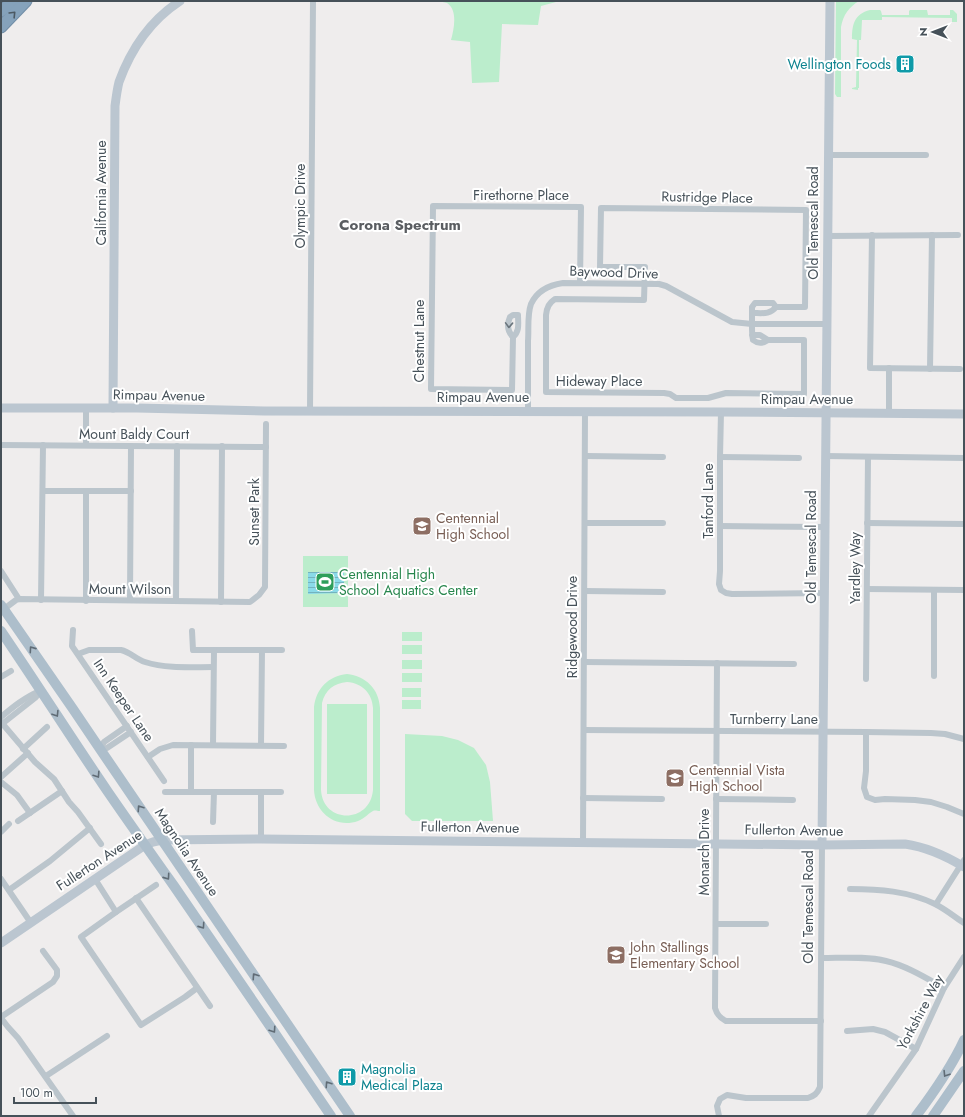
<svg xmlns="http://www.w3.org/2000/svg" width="965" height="1117" font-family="Jost,sans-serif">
<defs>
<pattern id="water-rules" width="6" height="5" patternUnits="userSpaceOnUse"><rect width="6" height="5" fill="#8adae8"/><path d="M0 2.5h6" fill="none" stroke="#73b3bf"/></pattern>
</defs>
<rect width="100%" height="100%" fill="#efeded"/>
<g fill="#bbedcc" fill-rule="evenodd">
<path d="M438 1H556V2L541 6 538 25 502 24 499 82 472 83 470 42 451 40C454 29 458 10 447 3 445 2 440 2 438 1Z"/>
<path d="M836 1H859C849 7 843 15 841 27V97H837L835 94Z"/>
<path d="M870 10H880L881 11 882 15H909V11L910 10H927L928 15H950V10H953L957 14V22H952V18L882 17V20H862L861 40H859V88H858V90L852 89V88L856 87 857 40 852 39C852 25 854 14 870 10Z"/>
<rect x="303" y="556" width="45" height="51"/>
<rect x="402" y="632" width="20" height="9"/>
<rect x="402" y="645" width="20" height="9"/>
<rect x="402" y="660" width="20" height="9"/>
<rect x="402" y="673" width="20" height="9"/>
<path d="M347 674C366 676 379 689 380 708V811C377 811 375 810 373 811 370 812 364 819 358 821 335 829 315 812 314 790V707C316 689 328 676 347 674ZM347 682C362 683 372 693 373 708V790C370 824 323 824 321 790L322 703C325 690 334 683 347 682Z"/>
<rect x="402" y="688" width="19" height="9"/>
<rect x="402" y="700" width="19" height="9"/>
<rect x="327" y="704" width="40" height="90"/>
<polygon points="405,734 442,736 458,740 474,748 486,765 490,782 493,821 412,821 405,814"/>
</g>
<polygon fill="url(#water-rules)" points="308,572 344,572 344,593 308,594"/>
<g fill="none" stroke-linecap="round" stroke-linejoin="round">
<g stroke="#718da6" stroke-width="13">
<g id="highway">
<polyline points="1,11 13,1"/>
<polyline points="1,27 26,1"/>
</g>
</g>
<g stroke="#bbc5cc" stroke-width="6">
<polyline points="828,155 926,155"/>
<polyline points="872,235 870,368 960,369"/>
<polyline points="828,236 958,235"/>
<path d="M752 313C762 313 770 315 776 307L773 303H755L752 307V329C752 332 752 336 753 340 758 344 762 344 768 340L760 335H752"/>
<path d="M513 337C520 331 518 323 518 315H513L510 317C507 324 507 331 513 337L512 390 431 389 433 206 581 207 580 283"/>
<path d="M768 340H804V394L726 393 708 398H676L670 394 664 393 546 392V315C547 307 549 303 555 299L644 300 645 267H600L601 208 806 210 805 307H776"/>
<polyline points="930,369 932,235"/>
<polyline points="86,409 86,445"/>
<polyline points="310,411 313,1"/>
<path d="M528 412C528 388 528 364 528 341 529 329 527 315 531 304 537 291 549 285 563 283L659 284 666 286 732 322 752 324H826"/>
<polyline points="721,412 720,457 720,571 719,584 721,590 726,593 732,594 825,593"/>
<polyline points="889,413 889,368"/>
<polyline points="1,445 266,447"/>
<polyline points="586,456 663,457"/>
<polyline points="825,456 964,458"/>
<polyline points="720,457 799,458"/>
<polyline points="43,491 131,491"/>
<polyline points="585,523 663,523"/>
<polyline points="867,523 964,524"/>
<polyline points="720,526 825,527"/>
<polyline points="1,571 19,599"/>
<polyline points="867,589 964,590"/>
<polyline points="585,591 663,592"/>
<polyline points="41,600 43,445"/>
<polyline points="130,600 131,446"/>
<polyline points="86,601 86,491"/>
<polyline points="176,601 177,446"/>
<polyline points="221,602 222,446"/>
<polyline points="4,609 16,600 19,599 250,602 259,595 265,587 266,424"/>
<polyline points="73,630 72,646 164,781"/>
<polyline points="192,631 193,650 282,650"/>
<path d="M78 654 89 650H121C130 652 136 659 145 662 167 669 191 667 213 667"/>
<polyline points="584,662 794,664"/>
<path d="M717 663 715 1008C717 1015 720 1018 726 1021H821"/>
<polyline points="934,676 934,590"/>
<polyline points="1,677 11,671"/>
<polyline points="866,679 868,457"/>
<path d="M1 717C13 707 25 697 40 691"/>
<polyline points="1,722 35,762 54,779 69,802 78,812 101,844"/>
<polyline points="2,724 35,698 42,690"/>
<polyline points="584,730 866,732 931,733 945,734 964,739"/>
<polyline points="866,732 866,771 864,788 867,797 875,800 885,799 915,800 931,802 947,807 964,814"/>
<polyline points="213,745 214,650"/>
<polyline points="261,745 262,650"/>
<polyline points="23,749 47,727"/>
<polyline points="100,749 107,748 131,732"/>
<polyline points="100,749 104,742 127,726"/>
<polyline points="148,757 160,749 173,745 284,746"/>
<polyline points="1,777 28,753"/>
<polyline points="1,782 17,795 30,813"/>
<polyline points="165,792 281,792"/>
<polyline points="191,792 191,745"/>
<polyline points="261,792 261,839"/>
<polyline points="583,798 662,799"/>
<polyline points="716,799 793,800"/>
<polyline points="18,821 62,791"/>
<polyline points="213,822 214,792"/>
<polyline points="1,832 9,824"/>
<polyline points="583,842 585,412"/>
<polyline points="1,879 31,923"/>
<polyline points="95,879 116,912"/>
<polyline points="156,885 116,912 81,937 141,1025 185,997 197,988"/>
<path d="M850 889C879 889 908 891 935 904 945 909 955 917 964 923"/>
<polyline points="9,890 50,861 90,828"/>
<polyline points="136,898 210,1006"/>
<polyline points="936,904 964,860"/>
<polyline points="716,924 766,924"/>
<path d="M822 958C843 958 866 956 886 961 907 966 926 978 944 988"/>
<polyline points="1,1017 53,982 57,976 57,970 43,951"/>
<polyline points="1,1018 8,1027 18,1038 73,1116"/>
<polyline points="847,1031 873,1029 885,1032 916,1049"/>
<polyline points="46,1076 107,1036"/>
<path d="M719 1116 717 1106 720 1099 727 1095 746 1098H808C814 1096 817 1094 820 1087L822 845"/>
<polyline points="869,1116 916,1049 944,988 964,957"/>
</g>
<g stroke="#bbc6d0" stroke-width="9">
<polyline points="1,408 137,408 264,411 721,412 964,414"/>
<path d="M113 408 115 106C116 98 117 90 119 82 131 49 151 20 180 1"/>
<polyline points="822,845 830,1"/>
<path d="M1 943 145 845 153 842 162 840 261 839 822 845 905 844C926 847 946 856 964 867"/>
</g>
<g stroke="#adbecb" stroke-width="10">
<polyline points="1,605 73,709 100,749 350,1116"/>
<path d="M1 631C37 684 72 739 108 792 130 824 152 855 174 886 227 963 279 1039 331 1116"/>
<path d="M916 1116C934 1092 951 1068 964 1040"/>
<polyline points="933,1116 964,1071"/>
</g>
<use href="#highway" stroke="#85a2bb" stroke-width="11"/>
</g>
<defs><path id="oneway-chevron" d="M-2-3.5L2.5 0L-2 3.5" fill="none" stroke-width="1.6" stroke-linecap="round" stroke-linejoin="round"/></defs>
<use stroke="#4c5963" href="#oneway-chevron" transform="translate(13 14) rotate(-46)"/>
<use stroke="#69747c" href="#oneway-chevron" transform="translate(509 325) rotate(92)"/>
<g stroke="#606c76">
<use href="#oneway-chevron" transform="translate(32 649) rotate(-125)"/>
<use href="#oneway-chevron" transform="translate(56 714) rotate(58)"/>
<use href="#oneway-chevron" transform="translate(97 775) rotate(57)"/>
<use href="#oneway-chevron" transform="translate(140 808) rotate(-124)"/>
<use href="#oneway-chevron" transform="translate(167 877) rotate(55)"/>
<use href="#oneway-chevron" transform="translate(202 926) rotate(55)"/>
<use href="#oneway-chevron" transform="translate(255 976) rotate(-124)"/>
<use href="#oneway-chevron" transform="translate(273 1030) rotate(56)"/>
<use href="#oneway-chevron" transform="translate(946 1074) rotate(122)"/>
<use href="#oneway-chevron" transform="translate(328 1084) rotate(-124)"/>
</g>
<defs>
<g id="building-square" transform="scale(1)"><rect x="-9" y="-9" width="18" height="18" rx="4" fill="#0f9aa8" stroke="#fff"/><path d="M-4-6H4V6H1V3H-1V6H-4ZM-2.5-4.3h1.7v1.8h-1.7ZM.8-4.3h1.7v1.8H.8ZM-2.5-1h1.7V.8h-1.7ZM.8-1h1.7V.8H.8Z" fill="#fff"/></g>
<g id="school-square" transform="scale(1)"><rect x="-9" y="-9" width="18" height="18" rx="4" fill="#8d6e63" stroke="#fff"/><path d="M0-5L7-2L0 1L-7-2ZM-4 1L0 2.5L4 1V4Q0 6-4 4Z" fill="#fff"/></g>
<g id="stadium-square" transform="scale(1)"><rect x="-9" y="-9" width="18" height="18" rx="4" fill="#2e9e5b" stroke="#fff"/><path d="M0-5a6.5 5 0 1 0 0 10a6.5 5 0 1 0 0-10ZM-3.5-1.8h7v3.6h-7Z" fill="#fff"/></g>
</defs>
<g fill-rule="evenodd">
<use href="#building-square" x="905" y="64"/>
<use href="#school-square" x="422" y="526"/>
<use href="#stadium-square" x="325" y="582"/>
<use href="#school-square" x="675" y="778"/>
<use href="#school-square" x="616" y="955"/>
<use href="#building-square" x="347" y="1077"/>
</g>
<g text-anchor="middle" stroke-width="4" stroke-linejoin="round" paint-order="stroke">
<g font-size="14" fill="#0d838f" stroke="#fff" text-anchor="end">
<text x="891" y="69">Wellington Foods</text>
<text x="361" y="1074" text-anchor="start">Magnolia<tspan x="361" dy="16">Medical Plaza</tspan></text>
</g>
<g font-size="14" fill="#465159" stroke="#fff">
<text transform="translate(101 193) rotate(-90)" y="5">California Avenue</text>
<text x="521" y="200">Firethorne Place</text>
<text transform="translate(707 197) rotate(1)" y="5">Rustridge Place</text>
<text transform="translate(300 206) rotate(-90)" y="5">Olympic Drive</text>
<text transform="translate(813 223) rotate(-90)" y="5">Old Temescal Road</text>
<text transform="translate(614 272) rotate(2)" y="5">Baywood Drive</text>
<text transform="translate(419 341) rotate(-90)" y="5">Chestnut Lane</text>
<text x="599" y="386">Hideway Place</text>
<text transform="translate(159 395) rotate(1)" y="5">Rimpau Avenue</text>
<text x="483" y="402">Rimpau Avenue</text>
<text x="807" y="404">Rimpau Avenue</text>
<text x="134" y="439">Mount Baldy Court</text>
<text transform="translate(708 501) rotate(-90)" y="5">Tanford Lane</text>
<text transform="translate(254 512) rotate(-90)" y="5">Sunset Park</text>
<text transform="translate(811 547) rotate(-90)" y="5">Old Temescal Road</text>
<text transform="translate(855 568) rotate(-90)" y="5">Yardley Way</text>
<text x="130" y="594">Mount Wilson</text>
<text transform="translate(572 627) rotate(-90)" y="5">Ridgewood Drive</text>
<text transform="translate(124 700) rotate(56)" y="5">Inn Keeper Lane</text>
<text x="774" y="724">Turnberry Lane</text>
<text transform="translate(470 827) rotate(1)" y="5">Fullerton Avenue</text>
<text transform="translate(794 830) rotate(1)" y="5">Fullerton Avenue</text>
<text transform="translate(187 852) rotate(56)" y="5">Magnolia Avenue</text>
<text transform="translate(704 852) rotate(-90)" y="5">Monarch Drive</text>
<text transform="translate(99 860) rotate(-33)" y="5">Fullerton Avenue</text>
<text transform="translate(808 907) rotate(-90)" y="5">Old Temescal Road</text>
<text transform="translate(920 1012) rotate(-62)" y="5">Yorkshire Way</text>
</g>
<g font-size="14" fill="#785e54" stroke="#fff" text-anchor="start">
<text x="436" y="523">Centennial<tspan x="436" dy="16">High School</tspan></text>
<text x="689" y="775">Centennial Vista<tspan x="689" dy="16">High School</tspan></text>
<text x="630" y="952">John Stallings<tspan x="630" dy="16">Elementary School</tspan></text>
</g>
<g font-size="14" fill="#27864d" stroke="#fff" text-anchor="start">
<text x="339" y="579">Centennial High<tspan x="339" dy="16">School Aquatics Center</tspan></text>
</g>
<g font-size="15" font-weight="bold" fill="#5a5d61" stroke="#fff">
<text x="400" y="230">Corona Spectrum</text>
</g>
</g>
<rect width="965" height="1117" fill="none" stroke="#465159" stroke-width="4"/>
<g transform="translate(933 32) rotate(270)" stroke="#ffffff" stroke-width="3" paint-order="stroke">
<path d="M0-3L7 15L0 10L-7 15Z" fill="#465159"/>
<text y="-6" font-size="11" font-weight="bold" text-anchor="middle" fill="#465159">N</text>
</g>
<path d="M14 1097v6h82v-6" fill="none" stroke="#465159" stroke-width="2"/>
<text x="20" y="1097" font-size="12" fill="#465159" stroke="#ffffff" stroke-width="3" paint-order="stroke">100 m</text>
</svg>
